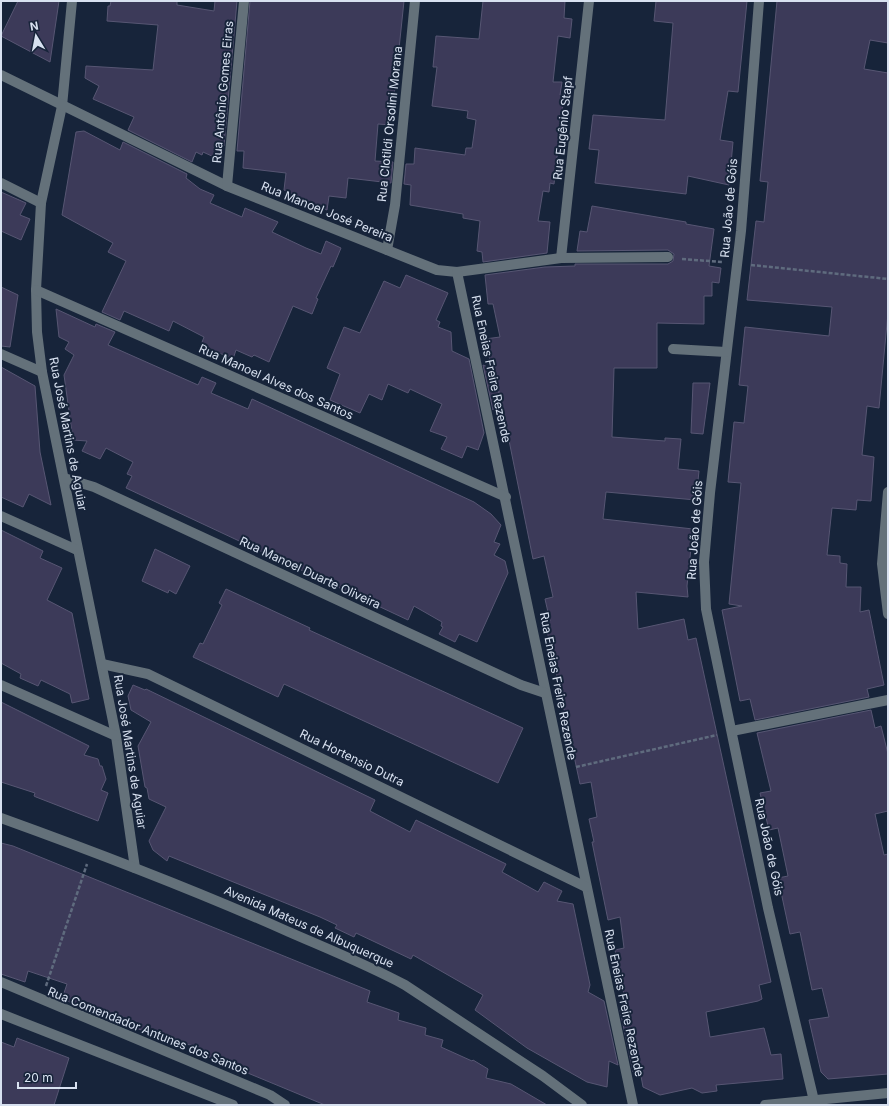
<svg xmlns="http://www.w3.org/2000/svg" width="889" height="1106" font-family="Inter,sans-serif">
<rect width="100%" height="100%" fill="#17243a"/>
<g fill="#3c3a59" stroke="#575673">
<polygon points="18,1 59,1 50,62 1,36"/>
<polygon points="111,1 177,1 177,5 214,11 215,1 237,1 224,146 221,145 214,157 203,152 202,155 196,152 192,162 128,130 134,117 93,99 99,86 85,78 86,66 153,70 158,25 107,21 108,6 110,6"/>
<polygon points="250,1 404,1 391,125 378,124 375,161 393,162 391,183 348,178 346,198 329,196 327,210 284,190 286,173 243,168 244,151 237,151"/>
<polygon points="483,1 565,1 564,18 572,19 570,38 558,36 553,82 562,82 560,95 564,95 554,184 550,183 549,192 543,191 538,221 550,222 547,253 483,262 482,252 477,251 480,221 463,218 463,214 410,205 411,185 404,184 406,164 414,164 415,148 465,155 466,148 472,148 476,120 467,118 468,111 432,106 437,67 433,67 436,36 479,39"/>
<polygon points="656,1 747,1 738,92 728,91 720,140 733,142 729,185 688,176 686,194 595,183 599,150 589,149 593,115 665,120 673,23 654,21"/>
<polygon points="777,1 888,1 888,43 870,40 864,69 888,73 888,313 879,408 867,406 862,455 874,457 871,501 857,500 856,510 832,508 827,555 840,556 840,563 847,564 846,587 861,587 860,612 869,610 884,685 867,689 869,697 755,720 750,699 740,701 722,610 742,606 729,604 741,483 728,482 734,422 744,423 748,386 739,385 745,327 829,336 832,307 747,300 756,221 764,222 768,182 760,181"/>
<polygon points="84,131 120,150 123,142 187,174 186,178 200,189 214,195 210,203 242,217 245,208 278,222 272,232 306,248 321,254 326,241 341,248 333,267 331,266 316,298 318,299 312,314 293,306 269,362 254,355 252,357 236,350 233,359 201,345 204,337 173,321 169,331 124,311 120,320 102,312 126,261 108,252 113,243 62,215 76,132"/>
<polygon points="1,192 26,203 20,215 30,219 21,240 1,231"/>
<polygon points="592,206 686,222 686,224 714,229 709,266 721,268 719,283 712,282 712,296 704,296 704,324 657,323 657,368 614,368 612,437 665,441 665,438 681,439 678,469 699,471 696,500 606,492 603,519 693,529 687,586 688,597 636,592 638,629 684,619 688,640 696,638 771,982 759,985 762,999 758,1001 706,1012 710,1037 764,1028 771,1055 781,1054 783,1079 716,1085 717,1091 702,1093 692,1088 660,1095 643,1087 641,1076 633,1072 620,1010 628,1015 615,950 624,948 620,917 608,920 592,842 594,842 589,819 597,817 591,782 580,784 552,653 545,622 550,621 545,599 553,597 544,556 533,559 499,391 493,410 483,365 492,369 485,339 500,337 493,304 488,304 485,275 545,267 575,266 575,264 668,264 673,261 674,254 668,250 577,251 580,231 587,232"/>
<polygon points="406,275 448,293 436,320 440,322 438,327 451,332 452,351 469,359 484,433 478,450 467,446 462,458 441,449 447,437 430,431 442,404 410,389 408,393 388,384 382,400 369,394 360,413 330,400 340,374 327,368 344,327 360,333 384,281 400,288"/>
<polygon points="1,287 18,295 10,347 1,346"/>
<polygon points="56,309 95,327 96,324 115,332 108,345 198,385 202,377 216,383 211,393 248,409 252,399 474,502 491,514 501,525 494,542 500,544 494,555 505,561 508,573 477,642 459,634 455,642 439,634 443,627 441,626 442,622 414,606 408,620 126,488 132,476 127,474 133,462 106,448 100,459 82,451 87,441 73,440 64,375 74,355 65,349 69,342 59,337"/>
<polygon points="1,367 35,386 40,452 51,505 29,494 23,507 1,497"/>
<polygon points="693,383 710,383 703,434 691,433"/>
<polygon points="1,530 43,551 40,558 62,568 47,600 72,613 89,699 72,703 70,694 41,680 38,686 20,678 21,674 1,663"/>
<polygon points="155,549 190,566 176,594 169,590 168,593 142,581"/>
<polygon points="226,589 310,628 309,630 523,728 498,783 284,684 278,697 193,657 200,643 203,644 222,605 219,603"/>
<polygon points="133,685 145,690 146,689 375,800 370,811 410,832 416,820 506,864 502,872 538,892 544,882 562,891 557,901 573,904 590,985 588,992 604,1001 618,1065 609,1061 607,1087 587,1082 527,1048 475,1010 483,995 413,955 411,959 356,933 354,937 335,928 337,925 320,917 169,856 167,861 153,850 149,841 166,807 149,799 147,788 145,787 138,746 151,722 131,710 128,696"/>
<polygon points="1,702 89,746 84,755 98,759 100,766 102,766 106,779 101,790 108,793 98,821 36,797 34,796 35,793 1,782"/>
<polygon points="871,710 875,728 881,726 888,754 888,811 875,814 884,855 888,854 888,1074 828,1079 821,1072 809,1020 829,1017 822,988 812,990 800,932 790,934 778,878 788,876 778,828 769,830 760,793 771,791 757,733"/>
<polygon points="1,843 13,846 370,991 367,1002 399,1013 398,1020 426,1028 425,1035 443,1040 441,1047 472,1061 473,1060 488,1069 486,1078 511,1084 547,1105 325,1105 197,1052 199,1047 164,1039 62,999 67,984 28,971 25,982 1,974"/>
<polygon points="17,1038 69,1058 54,1105 1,1105 1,1042 14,1047"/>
</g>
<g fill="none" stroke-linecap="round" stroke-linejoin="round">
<g stroke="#5f6b7e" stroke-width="2.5" stroke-dasharray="4 2" stroke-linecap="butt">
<polyline points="682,259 722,262"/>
<polyline points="751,265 888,279"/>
<polyline points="576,767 717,735"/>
<polyline points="46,986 87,864"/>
</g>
<g stroke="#64717a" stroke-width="10">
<polyline points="72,1 62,106 41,203 36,290 37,332 42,372 116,736 135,868"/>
<polyline points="759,1 741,231 710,493 704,562 706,609 768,908 815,1105"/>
<polyline points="1,75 227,186 437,270 457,272 561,258 668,257"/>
<polyline points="1,183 41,203"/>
<polyline points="227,186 244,1"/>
<polyline points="387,250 395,205 415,1"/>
<polyline points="561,258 589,1"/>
<polyline points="457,272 633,1105"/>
<polyline points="36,290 506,497"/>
<polyline points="673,349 726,352"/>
<polyline points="1,354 42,372"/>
<polyline points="64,478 94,487 521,685 545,693"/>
<polyline points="888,492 882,564 888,614"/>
<polyline points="1,516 77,550"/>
<polyline points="102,664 148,674 586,887"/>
<polyline points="1,685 116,736"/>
<polyline points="732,731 888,700"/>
<path d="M1 818C98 853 195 890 289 932 328 949 368 965 405 985L543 1076 582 1105"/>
<polyline points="1,982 270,1095 285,1105"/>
<polyline points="1,1014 233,1105"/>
<polyline points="765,1105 888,1093"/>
</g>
</g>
<g text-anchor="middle" stroke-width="4" stroke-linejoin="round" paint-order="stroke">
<g font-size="12" fill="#d8e1f0" stroke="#17243a">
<text transform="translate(223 92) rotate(-85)" y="4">Rua Antônio Gomes Eiras</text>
<text transform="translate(390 124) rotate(-84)" y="4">Rua Clotildi Orsolini Morana</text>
<text transform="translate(563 128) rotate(-84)" y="4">Rua Eugênio Stapf</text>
<text transform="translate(729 208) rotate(-85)" y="4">Rua João de Góis</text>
<text transform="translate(327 212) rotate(22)" y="4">Rua Manoel José Pereira</text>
<text transform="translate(491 369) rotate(78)" y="4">Rua Eneias Freire Rezende</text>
<text transform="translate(276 382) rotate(24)" y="4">Rua Manoel Alves dos Santos</text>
<text transform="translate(68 434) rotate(79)" y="4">Rua José Martins de Aguiar</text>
<text transform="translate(695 530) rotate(-86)" y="4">Rua João de Góis</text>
<text transform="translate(310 573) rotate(25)" y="4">Rua Manoel Duarte Oliveira</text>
<text transform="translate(558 686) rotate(79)" y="4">Rua Eneias Freire Rezende</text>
<text transform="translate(130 752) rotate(81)" y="4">Rua José Martins de Aguiar</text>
<text transform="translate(352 758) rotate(26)" y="4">Rua Hortensio Dutra</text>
<text transform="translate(769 847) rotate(78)" y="4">Rua João de Góis</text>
<text transform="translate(309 927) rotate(24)" y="4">Avenida Mateus de Albuquerque</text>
<text transform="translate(624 1003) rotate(78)" y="4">Rua Eneias Freire Rezende</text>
<text transform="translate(148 1031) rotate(22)" y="4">Rua Comendador Antunes dos Santos</text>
</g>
</g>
<rect width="889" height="1106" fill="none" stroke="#d8e1f0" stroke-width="4"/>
<g transform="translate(36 36) rotate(350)" stroke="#17243a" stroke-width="3" paint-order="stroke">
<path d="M0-3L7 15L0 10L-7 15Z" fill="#d8e1f0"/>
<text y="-6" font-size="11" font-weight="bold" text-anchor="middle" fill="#d8e1f0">N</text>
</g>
<path d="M18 1082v6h58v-6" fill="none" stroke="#d8e1f0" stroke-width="2"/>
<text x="24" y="1082" font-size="12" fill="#d8e1f0" stroke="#17243a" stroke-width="3" paint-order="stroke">20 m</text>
</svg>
